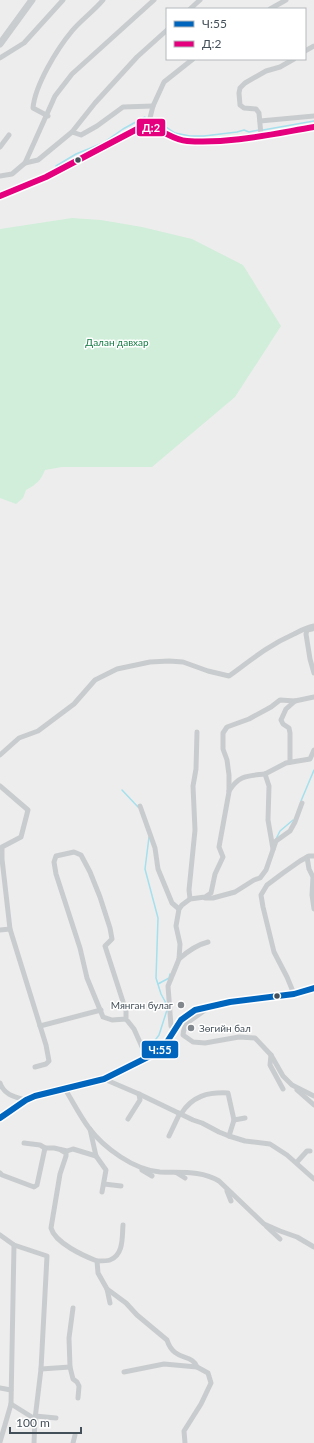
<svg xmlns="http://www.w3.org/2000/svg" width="314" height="1443" font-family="Lato,sans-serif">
<rect width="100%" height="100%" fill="#eeeded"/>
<path fill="#d0eeda" d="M72 218 101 220 142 227 192 239 243 265 281 326 235 397 152 467H62L45 470C41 480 36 485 26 490L23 498 16 504 0 498V229Z"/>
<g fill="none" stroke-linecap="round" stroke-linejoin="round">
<g stroke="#a4e0ed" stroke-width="1.5">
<polyline points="154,119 175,133 190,136 204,136 237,132 244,130 249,132 259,130"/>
<polyline points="263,130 314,121"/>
<polyline points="56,166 76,154 103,143 123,129 145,117"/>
<polyline points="122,790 138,807"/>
<polyline points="301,801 314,770"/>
<polyline points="276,839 280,831 293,820"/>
<polyline points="158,984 169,978 170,974"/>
<polyline points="147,1051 159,1035 167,1010 165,1007 167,1005 161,994 156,978 158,918 145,869 149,837"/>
</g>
<g stroke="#c9ccce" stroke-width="5">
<polyline points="190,9 200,0"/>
<polyline points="270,9 286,0"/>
<polyline points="305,51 314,46"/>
<polyline points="0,58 24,43 63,0"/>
<path d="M48 116 33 108C35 85 57 49 72 31 81 20 94 11 103 0"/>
<polyline points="260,121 314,116"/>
<polyline points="148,126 153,106 164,82 193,59"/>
<polyline points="72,132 81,135 97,126 123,107 153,106"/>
<polyline points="261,135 259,113 256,109 244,108 240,105 239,93 240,88 245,83 266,71 280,67 294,59"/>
<polyline points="0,147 9,135"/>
<polyline points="25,163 55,96 72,74 154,0"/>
<polyline points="0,176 12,174 25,163 38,160 72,132 95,103 137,57 167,30"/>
<path d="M0 196 46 177 141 127C157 123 167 136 181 140 185 141 191 141 196 141 235 143 275 133 314 127"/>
<polyline points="312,629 307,630 306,634 310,659 314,673"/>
<path d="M0 755 19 738 38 731 74 704 95 680 117 669 150 662 169 661 183 662 208 671 229 676C251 660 269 645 294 634 300 631 307 627 314 626"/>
<polyline points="290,762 290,733 289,728 283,724 281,720 286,709 295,701"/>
<polyline points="265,774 286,763 310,759 314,750"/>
<polyline points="0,786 28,810 21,837 2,847 2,859 10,929 46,1045 49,1061 46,1064 35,1067"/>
<path d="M229 791C239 775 247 776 265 774L269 786 268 820 273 849"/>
<polyline points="140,806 155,848 158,869 172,903 179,909"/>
<polyline points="307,857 309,869 313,877 312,895 314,909"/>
<polyline points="205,898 213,898 235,892 254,880 260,878 266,870 276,841 290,831 295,822 302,803"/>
<polyline points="190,899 189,890 195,830 193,786 196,769 197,732"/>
<polyline points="0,930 10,929"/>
<path d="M179 959C188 951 196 945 208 942"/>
<polyline points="294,994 287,977 274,952 263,907 261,895 267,885 283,873 300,861 309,856 314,856"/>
<path d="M204 1007 205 1010C196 1018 184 1020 183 1035L193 1042 205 1043 239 1037 255 1038 271 1055 283 1076 292 1085 314 1096"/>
<polyline points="126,1019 126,1011 105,946 112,939 110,928 100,897 90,872 81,855 74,852 56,856 54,862 56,874 80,948 87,978 103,1017 112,1020 126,1019 134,1029 147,1058"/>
<polyline points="40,1026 101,1010"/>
<polyline points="174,1030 171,1026 168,986 179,959 180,944 176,926 179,909 182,905 190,899 205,897 211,893 215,874 223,857 219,847 229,792 229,775 227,760 223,749 223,733 227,727 249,719 271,707 280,700 295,701 314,697"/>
<polyline points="271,1055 270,1065 283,1089"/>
<polyline points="104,1079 139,1094 193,1120 202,1123 219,1132 229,1136 245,1141 270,1144 287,1155 314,1179"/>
<path d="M0 1083C4 1095 15 1097 26 1100"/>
<path d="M65 1089C73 1102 80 1116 89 1128 104 1148 134 1170 160 1172 180 1173 201 1170 219 1181L264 1224 280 1231 297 1237 314 1247"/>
<polyline points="297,1090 314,1105"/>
<path d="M181 1114C192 1096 208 1092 228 1093L234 1120 229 1136"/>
<polyline points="128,1119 140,1100 139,1094"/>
<polyline points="234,1120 245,1118"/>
<polyline points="169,1136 179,1115 178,1113"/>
<polyline points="24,1143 40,1145 45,1148"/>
<path d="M61 1150 66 1153V1156L60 1174 51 1228C55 1243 84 1256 97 1261L98 1273 107 1289 126 1303 137 1315 167 1340C174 1362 192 1353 197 1367"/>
<polyline points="96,1156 106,1170 102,1192"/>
<polyline points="297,1162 307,1151 310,1151"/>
<polyline points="142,1170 152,1176"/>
<polyline points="0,1173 2,1175 34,1187 37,1185 45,1148 54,1148 67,1151 73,1149 96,1156 90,1129"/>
<polyline points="177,1173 185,1178"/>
<polyline points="104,1184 121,1186"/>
<polyline points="227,1191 231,1201"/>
<polyline points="266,1226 280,1239"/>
<polyline points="0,1235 14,1245 47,1256 41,1369 35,1419 34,1443"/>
<path d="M97 1261C101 1261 107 1261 110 1260 124 1255 122 1236 123 1225"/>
<polyline points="107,1289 110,1303"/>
<polyline points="70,1367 73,1379 77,1382 79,1386 78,1398"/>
<polyline points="41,1369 70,1367 69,1338 73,1308"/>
<polyline points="124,1372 164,1364 197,1367 208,1373 211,1383 201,1404 184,1431 185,1443"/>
<polyline points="0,1388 11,1390"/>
<polyline points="11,1404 35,1419"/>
<polyline points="35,1416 56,1418"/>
<polyline points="0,1442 11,1404 14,1245"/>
<polyline points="73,1443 75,1435"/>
</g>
<g stroke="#c9cdcf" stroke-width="7">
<polyline points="0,44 32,0"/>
<polyline points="0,1118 26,1100 35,1096 104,1079 156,1053 165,1045 181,1020 195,1010 230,1002 294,994 314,988"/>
</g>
<g stroke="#fff" stroke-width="9">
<polyline id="bus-1" points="0,1118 26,1100 35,1096 104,1079 156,1053 165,1045 181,1020 195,1010 230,1002 294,994 314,988"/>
</g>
<g stroke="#fff" stroke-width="9">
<path id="bus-2" d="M0 196 46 177 141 127C159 125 170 140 187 141 230 144 272 134 314 127"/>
</g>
<use href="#bus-1" stroke="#0065bd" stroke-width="6"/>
<use href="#bus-2" stroke="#e5007d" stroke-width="6"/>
</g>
<g fill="#445059" stroke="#fff" stroke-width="1.5">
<circle cx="78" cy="160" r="3.5"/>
<circle cx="277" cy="996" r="3.5"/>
</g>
<g fill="#80878d" stroke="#fff" stroke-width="1.5">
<circle cx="181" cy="1005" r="4"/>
<circle cx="191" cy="1028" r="4"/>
</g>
<g text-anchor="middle" stroke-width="3" stroke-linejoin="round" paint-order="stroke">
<g font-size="10" fill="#157b44" stroke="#fff">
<text x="117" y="346">Далан давхар</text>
</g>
<g font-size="10" fill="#445059" stroke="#fff" text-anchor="end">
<text x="173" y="1009">Мянган булаг</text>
<text x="199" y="1032" text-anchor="start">Зөгийн бал</text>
</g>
</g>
<g stroke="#fff" stroke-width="1.5">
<rect x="136" y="118" width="30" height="19" rx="4" fill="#e5007d"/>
<rect x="141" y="1040" width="38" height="19" rx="4" fill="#0065bd"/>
</g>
<g font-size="11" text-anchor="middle" font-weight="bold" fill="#fff">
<text x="151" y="132">Д:2</text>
<text x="160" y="1054">Ч:55</text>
</g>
<rect x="166" y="8" width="140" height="52" fill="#ffffff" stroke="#b4b9bd"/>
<rect x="174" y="21" width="20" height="6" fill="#0065bd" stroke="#b4b9bd"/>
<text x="202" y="28" font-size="12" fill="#445059">Ч:55</text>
<rect x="174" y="41" width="20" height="6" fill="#e5007d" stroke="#b4b9bd"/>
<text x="202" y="48" font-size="12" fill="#445059">Д:2</text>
<path d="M10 1427v6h71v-6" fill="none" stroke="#445059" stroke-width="2"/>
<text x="16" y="1427" font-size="12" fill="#445059" stroke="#ffffff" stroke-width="3" paint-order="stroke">100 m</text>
</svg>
